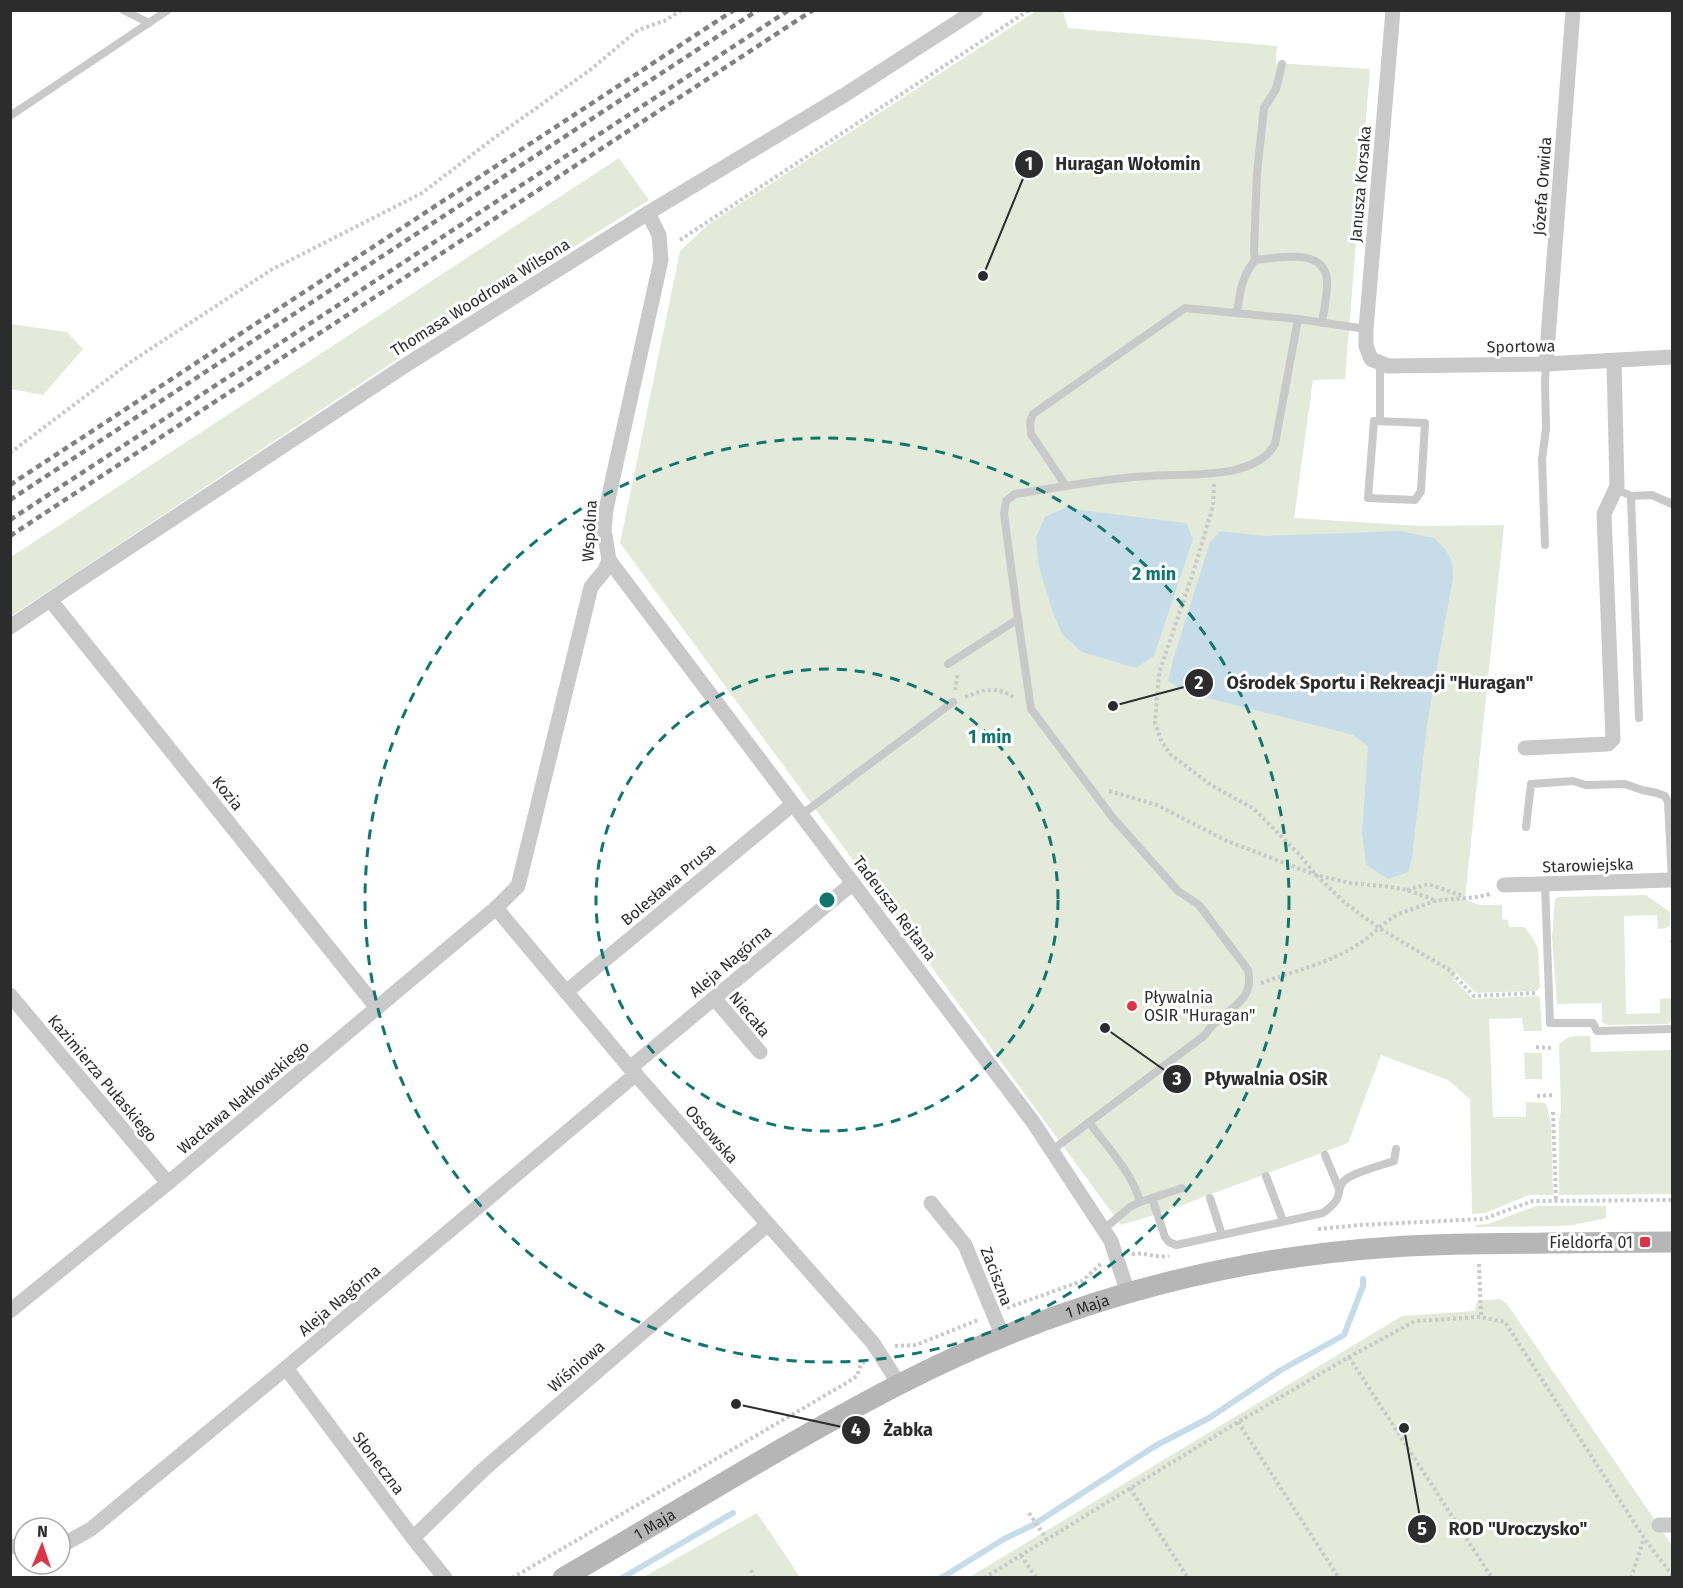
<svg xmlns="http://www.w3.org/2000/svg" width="1683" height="1588" font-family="'Fira Sans',sans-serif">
<rect width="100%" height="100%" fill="#fff"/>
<g fill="#e3eada">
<path d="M1036 11H1063L1068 28 1277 46 1276 63 1370 69 1345 379 1313 380 1294 518 1420 526 1504 525 1465 899 1479 905H1502V919L1508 920 1509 927H1524L1531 935 1538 948 1540 987 1537 991 1476 993 1456 973 1454 980 1473 999 1538 996 1540 998 1542 1031H1524L1522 1018 1489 1019 1493 1117H1526V1102L1545 1103C1549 1109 1548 1116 1551 1122L1553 1195H1529L1485 1213 1472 1214 1470 1099 1448 1080 1381 1055 1348 1143 1158 1214 1121 1225 620 543 680 251 709 224Z"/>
<polygon points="619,158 649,200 461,317 11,616 11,557"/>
<polygon points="10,324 67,332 83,349 43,395 11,389"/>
<polygon points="1646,895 1670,912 1670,925 1667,928 1658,929 1657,915 1624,916 1626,1014 1660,1013 1660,999 1672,998 1672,1020 1668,1024 1607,1025 1602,1022 1602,1003 1557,1004 1552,937 1555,899 1559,897"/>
<polygon points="1577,1036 1590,1036 1591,1052 1672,1050 1672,1194 1559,1195 1559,1119 1561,1113 1559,1044 1569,1037"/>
<polygon points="1524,1053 1542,1053 1542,1079 1525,1079"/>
<polygon points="1536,1206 1606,1206 1606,1218 1573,1225 1561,1226 1476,1227 1475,1225 1488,1224"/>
<polygon points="1500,1299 1507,1304 1672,1545 1672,1578 968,1578 1402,1316 1475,1311 1477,1301"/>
<polygon points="757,1513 800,1577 644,1577 654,1571"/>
</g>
<g fill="#c6dde9">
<polygon points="1065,508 1186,523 1193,539 1154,656 1136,668 1082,652 1062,634 1052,610 1039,567 1036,537 1045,517"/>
<polygon points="1220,531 1264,536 1400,531 1434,538 1446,550 1452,562 1453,577 1427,724 1412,858 1408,872 1388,879 1366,865 1362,833 1368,746 1353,735 1188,693 1168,681 1173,660 1210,542"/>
</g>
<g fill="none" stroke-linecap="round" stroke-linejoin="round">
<g stroke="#c6dde9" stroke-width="6">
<polyline points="622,1578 733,1513"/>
<polyline points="941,1578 1004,1539 1033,1525 1155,1446 1209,1418 1281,1370 1344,1335 1363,1286 1363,1279"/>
</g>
<g stroke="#c9c9c9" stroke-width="4" stroke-dasharray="3 3" stroke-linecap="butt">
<polyline points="680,240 1029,10"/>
<polyline points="10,453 132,361 271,270 422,193 494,138 590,70 638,30 664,21 682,10"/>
<polyline points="1214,484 1213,506 1194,570 1159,673 1155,723 1161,740 1170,754 1211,785 1254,809 1298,853 1316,875 1345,903 1379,928 1448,969 1474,996 1536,993"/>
<polyline points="955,690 958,673"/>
<path d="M965 697C986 689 996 685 1016 699"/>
<polyline points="1109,791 1157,805 1227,841 1316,875 1350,883 1392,887 1407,890 1437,901"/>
<polyline points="1407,890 1428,884 1463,896"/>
<polyline points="1671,943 1672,942"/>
<path d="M1261 983C1294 971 1331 963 1360 943 1374 934 1385 920 1401 913 1413 909 1425 904 1436 901 1449 898 1482 899 1491 893"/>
<polyline points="1536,1047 1551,1048"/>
<polyline points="1537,1096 1552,1095"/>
<polyline points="1553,1112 1556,1201"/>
<polyline points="1318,1229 1360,1225 1483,1219 1533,1201 1672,1200"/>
<path d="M1132 1254C1145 1252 1156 1258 1169 1256"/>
<polyline points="1479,1264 1481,1317"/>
<polyline points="1007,1308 1082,1281 1102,1263"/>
<polyline points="895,1346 916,1345 978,1320"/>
<polyline points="1349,1357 1492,1578"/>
<polyline points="1238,1422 1339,1578"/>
<polyline points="1130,1488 1188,1578"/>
<polyline points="1029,1513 1047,1540"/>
<polyline points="1021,1555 1036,1578"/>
<polyline points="751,1570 754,1578"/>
<polyline points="512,1578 848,1382 857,1376 861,1364 865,1361"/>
<polyline points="984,1578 1238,1422 1349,1357 1415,1321 1481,1317 1505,1322 1644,1538 1672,1575"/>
<polyline points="1631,1578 1644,1538"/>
</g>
<g stroke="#c9c9c9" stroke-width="8">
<polyline points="123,10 149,23"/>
<polyline points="10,116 168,10"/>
<polyline points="1255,260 1254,251 1257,173 1264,108 1276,89 1282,64"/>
<path d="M1237 313C1240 292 1241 278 1255 260 1278 258 1324 247 1327 280 1328 294 1324 309 1322 323"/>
<polygon points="1374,421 1425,423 1421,491 1415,500 1368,498"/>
<polyline points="1380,421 1380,363"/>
<path d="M1066 486C1094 482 1121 477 1149 476 1185 473 1255 481 1275 444L1298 319"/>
<polyline points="1616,489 1631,496 1652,495 1672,504"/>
<polyline points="1631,496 1639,718"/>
<polyline points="1545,545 1542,459 1546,429 1545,382 1546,364"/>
<polyline points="1018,619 1004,514 1006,501 1015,494 1066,486 1031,434 1030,422 1033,414 1185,308 1298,319 1366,329"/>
<path d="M948 664 1018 619 1031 709 1113 818 1178 891 1199 905 1248 970C1256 1006 1220 1009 1205 1035L1051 1151"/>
<polyline points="801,815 953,702"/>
<polyline points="1526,827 1531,784 1573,781 1586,785 1625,784 1642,790 1657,793 1665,796 1668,802 1672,880"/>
<polyline points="1545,884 1550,1023 1593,1023 1597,1031 1672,1029"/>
<path d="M1089 1122C1107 1147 1132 1172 1140 1202L1130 1207 1104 1229"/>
<polyline points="1325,1155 1339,1189"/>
<polyline points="1266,1176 1283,1221"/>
<path d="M1152 1198 1165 1237 1169 1242 1176 1245 1323 1213C1328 1209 1334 1205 1337 1199 1340 1193 1338 1187 1344 1181 1354 1172 1380 1166 1394 1161L1396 1149"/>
<polyline points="1210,1198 1222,1235"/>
<polyline points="1140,1202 1182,1188"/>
</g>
<g stroke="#c9c9c9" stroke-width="15">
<polyline points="1393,10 1366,329 1366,346 1371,359 1388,366 1546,364 1672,357"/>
<polyline points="1546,364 1573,10"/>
<polyline points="609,560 1033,1122 1111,1241 1128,1293"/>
<polyline points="51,601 377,1008"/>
<polyline points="10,627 78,581 409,363 648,213 846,94 976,10"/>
<polyline points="1525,748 1608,744 1613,739 1604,514 1617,486 1614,361"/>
<polyline points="1504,885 1672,880"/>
<polyline points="496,908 630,1068 873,1343 899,1384"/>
<polyline points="566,992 793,804"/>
<polyline points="10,995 168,1183"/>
<polyline points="714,998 760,1052"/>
<polyline points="630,1068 853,883"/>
<polyline points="931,1203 965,1245 1003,1337"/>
<polyline points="10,1311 168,1183 496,908 518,886 591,587 605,570 609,560 604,530 606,509 661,260 659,235 648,213"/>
<polyline points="286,1368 413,1538 445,1578"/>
<polyline points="1659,1525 1672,1525"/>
<polyline points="413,1538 483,1470 767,1225"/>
<polyline points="60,1544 68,1542 91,1529 286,1368 636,1074"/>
<polyline points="10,1546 24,1548"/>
</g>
<path stroke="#b6b6b6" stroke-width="21" id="s1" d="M563 1578C675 1513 784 1444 898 1385 1008 1328 1130 1286 1252 1264 1298 1256 1346 1250 1393 1247 1445 1243 1496 1244 1548 1243 1589 1243 1631 1242 1672 1242"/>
<g stroke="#818181" stroke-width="4.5" stroke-dasharray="6 4.5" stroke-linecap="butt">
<polyline points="10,485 734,10"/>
<polyline points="10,500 758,10"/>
<polyline points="10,520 789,10"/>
<polyline points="10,536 813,10"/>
</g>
</g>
<g fill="none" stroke="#0f766e" stroke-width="3" stroke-dasharray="10 8">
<circle cx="827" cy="900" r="231"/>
<circle cx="827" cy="900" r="462"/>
</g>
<g fill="#de3446" stroke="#fff" stroke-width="2">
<circle cx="1132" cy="1006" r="6"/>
<rect x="1639" y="1236" width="12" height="12" rx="3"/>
</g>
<g text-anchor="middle" stroke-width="6" stroke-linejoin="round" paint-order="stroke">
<g font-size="16" fill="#2c2c2c" stroke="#fff">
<text transform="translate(1360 184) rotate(-85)" y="6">Janusza Korsaka</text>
<text transform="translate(1542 186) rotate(-86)" y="6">Józefa Orwida</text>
<text transform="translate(480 297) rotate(-32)" y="6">Thomasa Woodrowa Wilsona</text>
<text transform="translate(1521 346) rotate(-1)" y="6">Sportowa</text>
<text transform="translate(589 531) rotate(-87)" y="6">Wspólna</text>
<text transform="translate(228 793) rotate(51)" y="6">Kozia</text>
<text transform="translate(1588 865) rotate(-2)" y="6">Starowiejska</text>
<text transform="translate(668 884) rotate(-40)" y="6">Bolesława Prusa</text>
<text transform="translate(895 908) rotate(53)" y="6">Tadeusza Rejtana</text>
<text transform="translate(730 961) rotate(-40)" y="6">Aleja Nagórna</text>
<text transform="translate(750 1014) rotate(50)" y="6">Niecała</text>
<text transform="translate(103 1078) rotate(50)" y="6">Kazimierza Pułaskiego</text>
<text transform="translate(243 1097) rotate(-40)" y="6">Wacława Nałkowskiego</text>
<text transform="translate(712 1134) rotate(49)" y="6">Ossowska</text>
<text transform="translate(997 1276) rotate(69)" y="6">Zaciszna</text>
<text transform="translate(339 1300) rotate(-40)" y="6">Aleja Nagórna</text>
<text dy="6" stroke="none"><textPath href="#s1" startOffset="592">1 Maja</textPath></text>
<text transform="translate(576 1366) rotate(-41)" y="6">Wiśniowa</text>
<text transform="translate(379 1463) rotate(53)" y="6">Słoneczna</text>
<text dy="6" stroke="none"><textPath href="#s1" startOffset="106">1 Maja</textPath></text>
</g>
<g font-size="16" fill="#2c2c2c" stroke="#fff" text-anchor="start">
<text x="1144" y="1003">Pływalnia<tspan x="1144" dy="18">OSIR "Huragan"</tspan></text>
<text x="1633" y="1248" text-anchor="end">Fieldorfa 01</text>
</g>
</g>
<circle cx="827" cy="900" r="9" fill="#0f766e" stroke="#fff" stroke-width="3"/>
<g font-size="18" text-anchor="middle" font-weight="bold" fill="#0f766e" stroke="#fff" stroke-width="6" stroke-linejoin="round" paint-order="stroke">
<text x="1154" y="580">2 min</text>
<text x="990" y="743">1 min</text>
</g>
<path fill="none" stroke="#2c2c2c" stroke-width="2" d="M983 276L1029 164M1113 706L1199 683M1105 1028L1177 1079M736 1404L856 1430M1404 1428L1422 1529"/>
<g fill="#2c2c2c" stroke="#fff" stroke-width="2">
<circle cx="983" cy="276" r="6"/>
<circle cx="1113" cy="706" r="6"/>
<circle cx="1105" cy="1028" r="6"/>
<circle cx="736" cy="1404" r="6"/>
<circle cx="1404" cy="1428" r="6"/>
<circle cx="1029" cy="164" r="15"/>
<circle cx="1199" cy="683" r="15"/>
<circle cx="1177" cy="1079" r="15"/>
<circle cx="856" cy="1430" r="15"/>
<circle cx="1422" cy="1529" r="15"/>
</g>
<g font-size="18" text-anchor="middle" font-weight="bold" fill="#fff">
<text x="1029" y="170">1</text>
<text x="1199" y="689">2</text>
<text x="1177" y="1085">3</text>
<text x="856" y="1436">4</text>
<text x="1422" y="1535">5</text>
</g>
<g font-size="18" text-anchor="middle" font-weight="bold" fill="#2c2c2c" stroke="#fff" stroke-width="6" stroke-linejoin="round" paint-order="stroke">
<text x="1128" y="170">Huragan Wołomin</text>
<text x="1380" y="689">Ośrodek Sportu i Rekreacji "Huragan"</text>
<text x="1266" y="1085">Pływalnia OSiR</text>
<text x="908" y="1436">Żabka</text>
<text x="1518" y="1535">ROD "Uroczysko"</text>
</g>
<rect width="1683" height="1588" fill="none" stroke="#2c2c2c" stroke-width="24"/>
<g transform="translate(42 1546) rotate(2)"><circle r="28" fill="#ffffff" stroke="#ababab" stroke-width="1.5"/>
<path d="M0-4.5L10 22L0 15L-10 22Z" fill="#de3446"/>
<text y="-9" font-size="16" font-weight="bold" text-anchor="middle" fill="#2c2c2c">N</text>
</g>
</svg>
